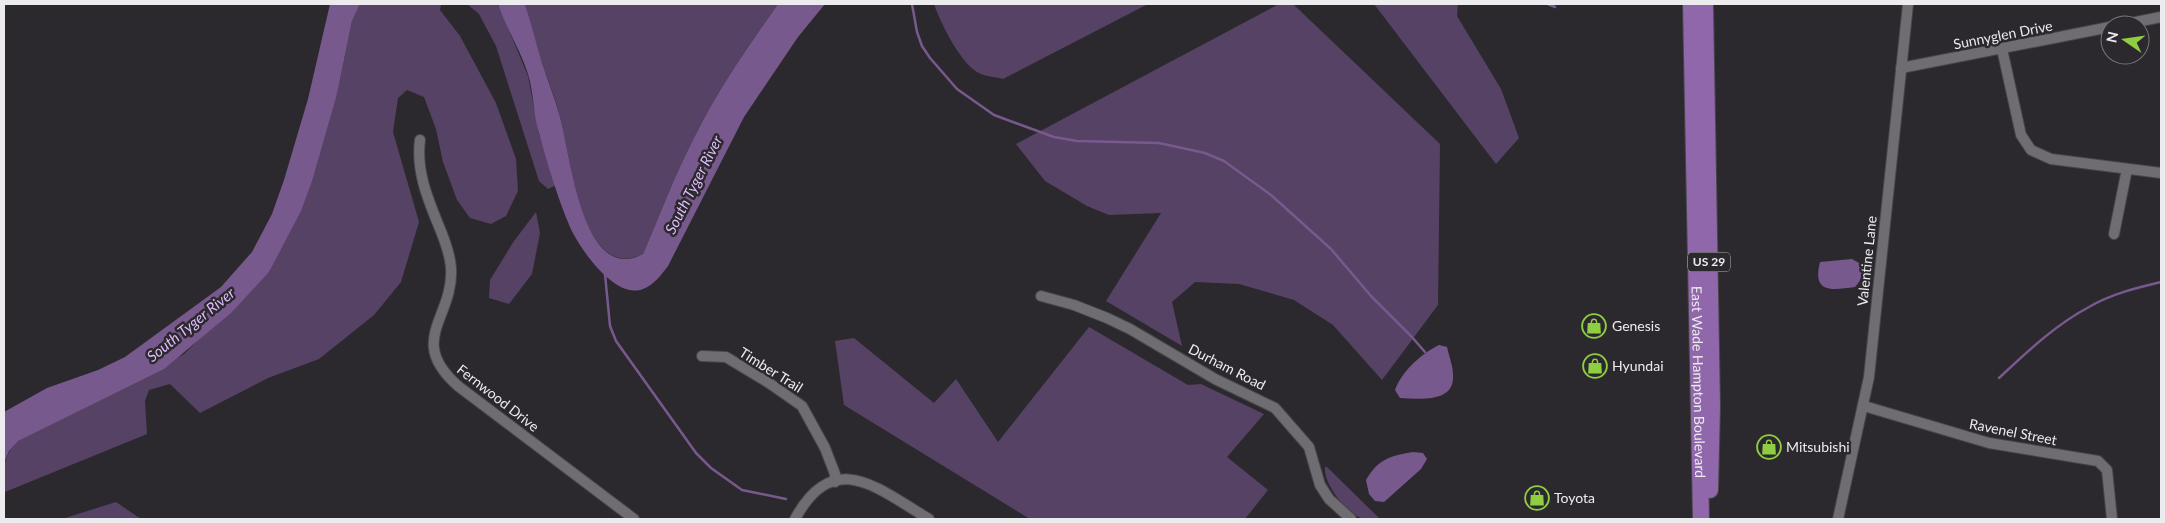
<svg xmlns="http://www.w3.org/2000/svg" width="2165" height="523" font-family="Lato,sans-serif">
<rect width="100%" height="100%" fill="#2c292e"/>
<g fill="#564264">
<path d="M360 4H441L440 10 460 36 496 103 516 159 518 191 506 216 491 224 470 218 457 200 443 162 436 129 424 97 407 90 398 98 393 132 419 222 401 282 374 315 319 359 268 378 200 413 170 384 149 390 145 401 147 434 5 492C1 471 4 456 17 441L184 354 269 272 337 94 352 21Z"/>
<polygon points="467,4 498,4 528,76 539,134 556,185 548,189 539,181 496,46 479,14"/>
<path d="M525 4H778C748 47 718 89 695 136 675 174 660 215 643 254 581 285 570 152 560 117 556 100 549 83 543 66 536 46 531 25 525 4Z"/>
<path d="M934 4H1148L1003 79C996 77 988 77 981 74 962 67 940 22 934 4Z"/>
<polygon points="1279,4 1293,4 1440,144 1438,305 1382,380 1333,325 1294,300 1239,284 1195,282 1172,302 1182,346 1106,301 1161,213 1109,215 1087,206 1045,181 1016,144"/>
<polygon points="1374,4 1458,4 1457,16 1501,89 1519,138 1496,164"/>
<polygon points="536,212 540,233 532,274 509,304 489,298 490,280 514,241"/>
<polygon points="1089,327 1188,385 1201,384 1264,414 1227,457 1268,490 1245,519 1030,519 844,405 835,341 854,338 934,403 956,379 998,442"/>
<path d="M1325 467H1327L1380 519C1375 519 1369 520 1364 519 1348 515 1323 484 1325 467Z"/>
<polygon points="116,502 141,519 62,519"/>
</g>
<g fill="#78598e">
<polygon points="330,4 360,4 352,21 337,94 312,181 301,211 269,272 231,313 164,369 18,441 9,451 4,463 4,412 47,388 98,370 125,357 221,287 252,252 272,214 284,180 308,99"/>
<path d="M498 4H525C531 23 536 43 542 63 548 81 555 99 560 117 570 151 582 287 643 254 660 215 675 174 695 136 718 89 748 47 778 4H825L798 37 744 117 668 266C661 275 654 285 643 289 615 300 580 249 570 227 558 199 547 163 539 133 533 114 534 93 528 74 520 49 506 28 498 4Z"/>
<path d="M1852 259 1859 263C1864 272 1862 280 1855 287 1832 290 1812 294 1820 262Z"/>
<path d="M1439 345 1447 347C1449 356 1453 366 1453 375 1455 403 1420 399 1400 398L1395 390C1402 371 1421 354 1439 345Z"/>
<path d="M1413 452 1423 453 1427 459 1421 469 1384 502 1375 501 1369 494 1366 480C1378 459 1390 456 1413 452Z"/>
</g>
<g fill="none" stroke-linecap="round" stroke-linejoin="round">
<g stroke="#78598e" stroke-width="2.5">
<polyline points="912,4 917,32 922,46 930,58 957,89 994,115 1054,137 1077,141 1159,143 1205,153 1224,161 1271,195 1331,249 1371,296 1411,336 1425,352"/>
<polyline points="1548,4 1555,7"/>
<polyline points="605,274 610,326 616,341 696,453 711,468 742,490 786,499"/>
<path d="M1999 378C2027 352 2055 325 2089 307 2111 294 2136 288 2161 282"/>
</g>
<g stroke="#48464a" stroke-width="12">
<g id="street">
<polyline points="2121,25 2161,17"/>
<polyline points="2002,49 2021,135 2031,150 2051,159 2161,173"/>
<polyline points="1901,68 2110,27"/>
<path d="M420 140C416 170 427 197 438 224 444 238 450 253 451 268 454 318 406 340 458 386L634 519"/>
<polyline points="2114,234 2127,169"/>
<polyline points="1041,296 1074,305 1107,318 1130,329 1215,379 1275,408 1309,447 1320,485 1329,499 1351,519"/>
<polyline points="702,356 726,357 769,383 802,406 825,448 835,474 835,482"/>
<polyline points="1864,406 1989,443 2098,461 2107,470 2112,519"/>
<path d="M795 519C834 447 878 489 929 519"/>
<polyline points="1838,519 1869,377 1908,4"/>
</g>
</g>
<g stroke="#48464a" stroke-width="18">
<g id="primary">
<path id="s1" d="M1691 4 1701 519"/>
<polyline points="1705,4 1712,406 1710,490"/>
</g>
</g>
<use href="#street" stroke="#706d72" stroke-width="10"/>
<use href="#primary" stroke="#9067aa" stroke-width="16"/>
</g>
<defs>
<g id="shop-ring" transform="scale(1.25)"><circle r="9.5" fill="#2c292e" stroke="#8fcd42" stroke-width="1.5"/><path d="M-5-2.5h2.3a2.7 3.5 0 0 1 5.4 0H5L5.5 6h-11ZM-1.5-2.5h3a1.5 2.3 0 0 0-3 0Z" fill="#8fcd42"/></g>
</defs>
<g fill-rule="evenodd">
<use href="#shop-ring" x="1594" y="326"/>
<use href="#shop-ring" x="1595" y="366"/>
<use href="#shop-ring" x="1769" y="447"/>
<use href="#shop-ring" x="1537" y="498"/>
</g>
<g text-anchor="middle" stroke-width="5" stroke-linejoin="round" paint-order="stroke">
<rect fill="#2c292e" stroke="#b2b1b4" stroke-width="1" x="1688" y="252.5" width="42" height="19" rx="4"/>
<g font-size="12" font-weight="bold" fill="#ecebee">
<text x="1709" y="266">US 29</text>
</g>
<g font-size="14" fill="#ecebee" stroke="#2c292e">
<text transform="translate(2003 35) rotate(-11)" y="5">Sunnyglen Drive</text>
<text transform="translate(1867 261) rotate(-84)" y="5">Valentine Lane</text>
<text transform="translate(1227 367) rotate(27)" y="5">Durham Road</text>
<text transform="translate(771 370) rotate(32)" y="5">Timber Trail</text>
<text dy="5" stroke="none"><textPath href="#s1" startOffset="378">East Wade Hampton Boulevard</textPath></text>
<text transform="translate(498 398) rotate(38)" y="5">Fernwood Drive</text>
<text transform="translate(2013 432) rotate(11)" y="5">Ravenel Street</text>
</g>
<g font-size="14" fill="#ecebee" stroke="#2c292e" text-anchor="start">
<text x="1612" y="331">Genesis</text>
<text x="1612" y="371">Hyundai</text>
<text x="1786" y="452">Mitsubishi</text>
<text x="1554" y="503">Toyota</text>
</g>
<g font-size="15" font-style="italic" fill="#e0bbfb" stroke="#2c292e">
<text transform="translate(694 185) rotate(-63)" y="5">South Tyger River</text>
<text transform="translate(191 325) rotate(-39)" y="5">South Tyger River</text>
</g>
</g>
<rect width="2165" height="523" fill="none" stroke="#ecebee" stroke-width="10"/>
<g transform="translate(2125 40) rotate(283)"><circle r="24" fill="#2c292e" stroke="#79777b"/>
<path d="M0-4L9 19L0 12L-9 19Z" fill="#8fcd42"/>
<text y="-8" font-size="14" font-weight="bold" text-anchor="middle" fill="#ecebee">N</text>
</g>
</svg>
